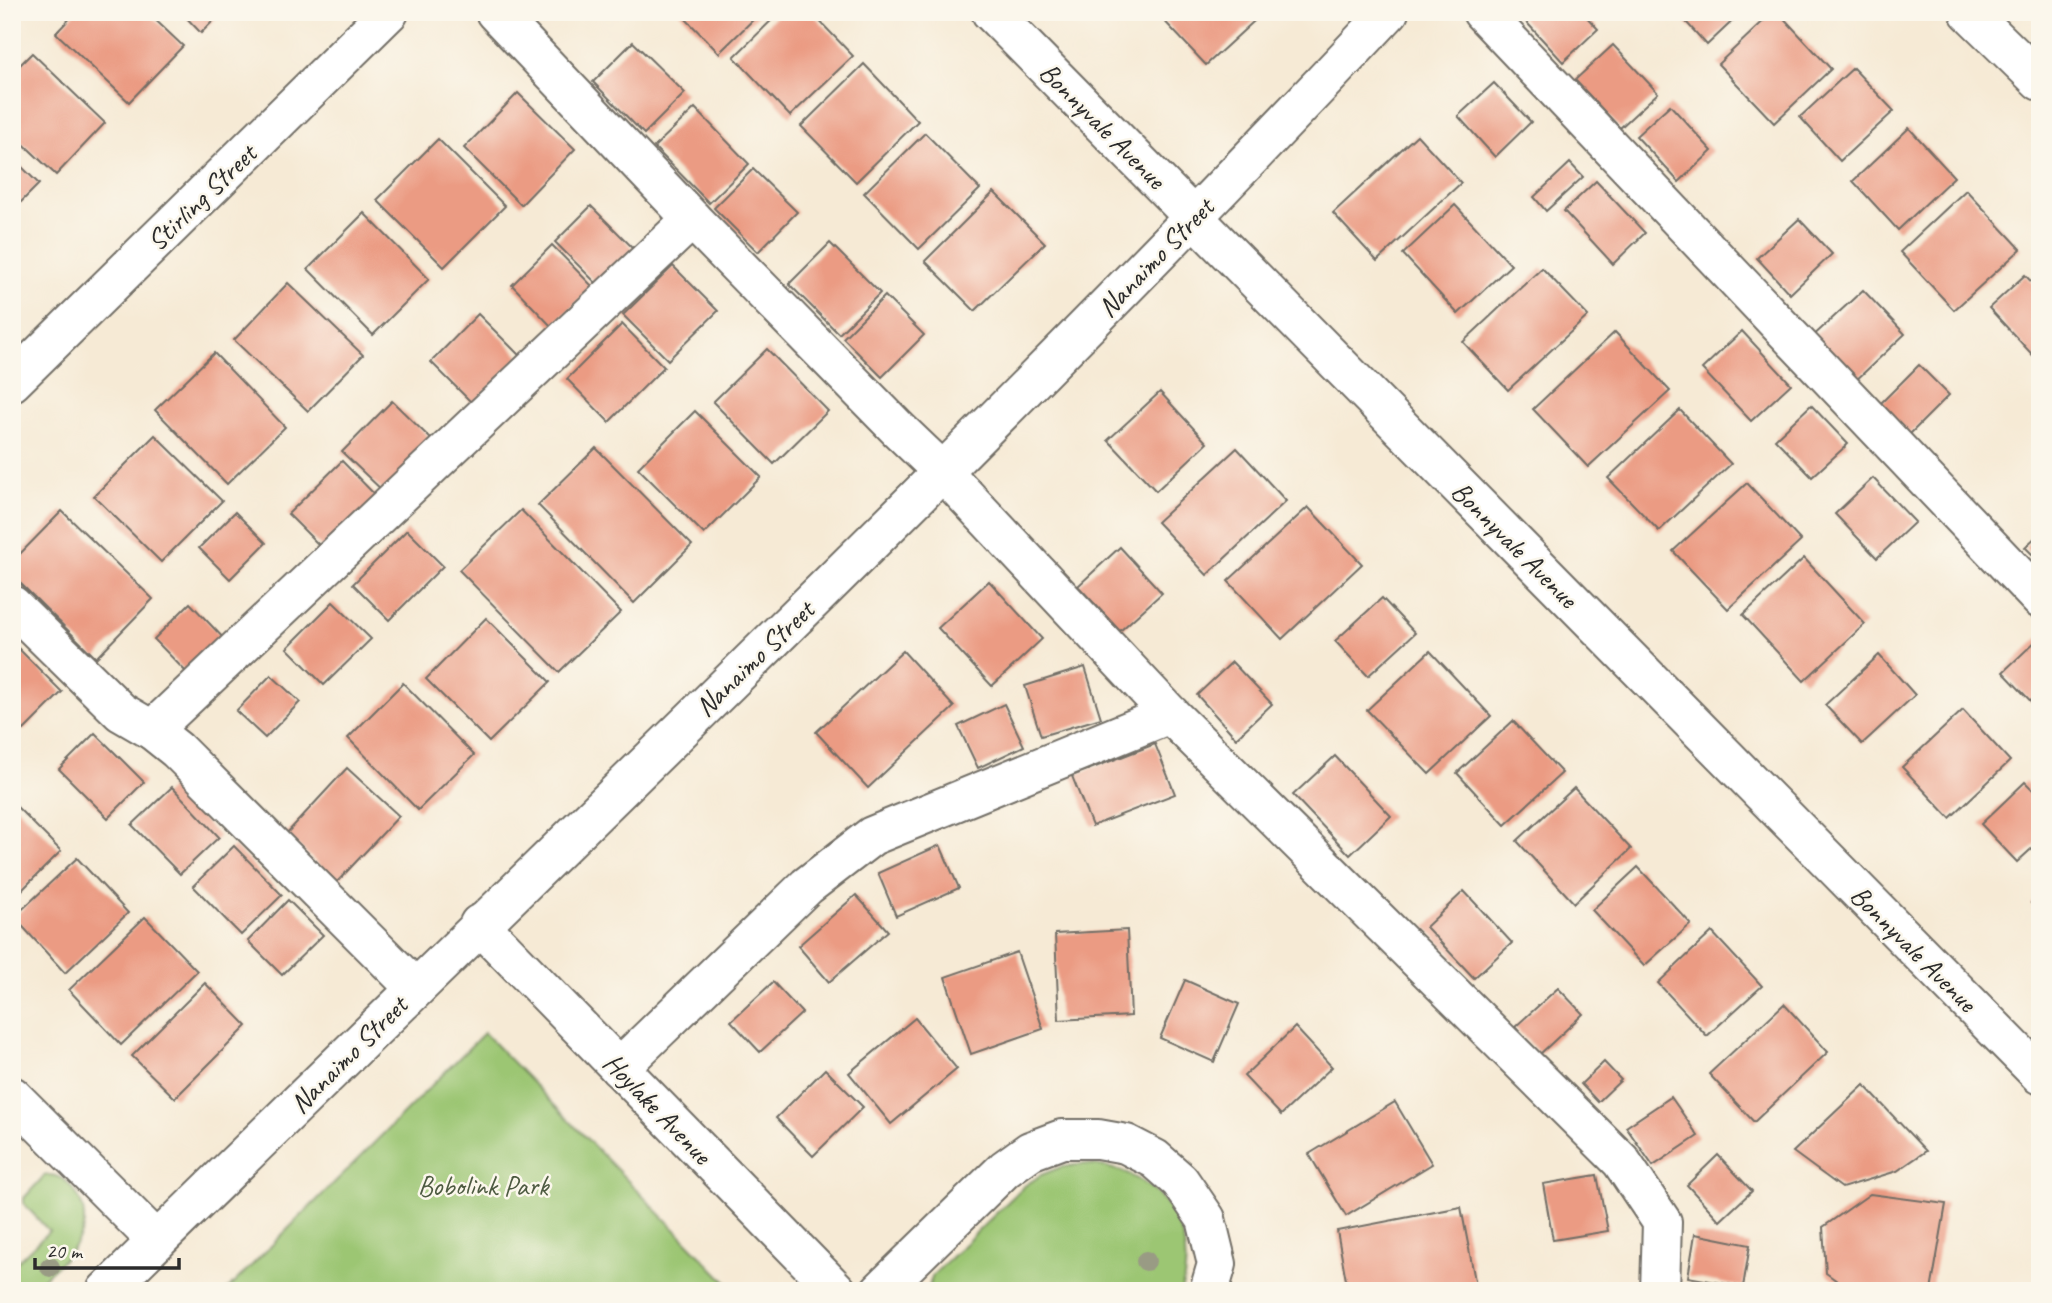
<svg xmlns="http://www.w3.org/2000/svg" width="2052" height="1303" font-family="Caveat,sans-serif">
<rect width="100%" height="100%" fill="#fbf7ec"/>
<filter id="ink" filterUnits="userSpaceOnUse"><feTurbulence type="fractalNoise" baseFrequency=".0143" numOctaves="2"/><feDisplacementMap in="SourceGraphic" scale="14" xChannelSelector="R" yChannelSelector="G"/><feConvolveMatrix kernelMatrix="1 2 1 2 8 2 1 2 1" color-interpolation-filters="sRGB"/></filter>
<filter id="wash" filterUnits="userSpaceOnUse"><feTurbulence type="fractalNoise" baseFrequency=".00686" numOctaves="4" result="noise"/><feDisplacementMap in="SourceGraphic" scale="28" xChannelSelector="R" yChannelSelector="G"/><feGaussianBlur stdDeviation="1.57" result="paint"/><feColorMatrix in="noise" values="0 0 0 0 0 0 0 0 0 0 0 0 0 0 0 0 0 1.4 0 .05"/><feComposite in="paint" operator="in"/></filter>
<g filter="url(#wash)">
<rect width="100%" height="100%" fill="#f6ead5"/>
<g fill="#9cc673" stroke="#64784f" stroke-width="2">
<polygon points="484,1033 735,1291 226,1291"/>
<path d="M1084 1164C1152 1167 1201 1222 1181 1291H927L933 1275 1023 1187 1041 1175 1061 1167Z"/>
<path d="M45 1175C58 1174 65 1180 73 1189 106 1233 59 1262 29 1291H12V1267L49 1231 24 1204V1198Z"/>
</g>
<g id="blocks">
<g fill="#eb9b83">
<polygon points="76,12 147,12 183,46 129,102 56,33"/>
<polygon points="181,12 222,12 201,33"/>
<polygon points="679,12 761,12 719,53"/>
<polygon points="780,12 811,12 853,56 790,116 734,57"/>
<polygon points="1156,12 1264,12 1206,65"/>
<polygon points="1517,12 1582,12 1598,29 1563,62"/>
<polygon points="1677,12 1742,12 1707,45"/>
<polygon points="1773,12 1778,12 1831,69 1774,123 1718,64"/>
<polygon points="633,42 685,93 644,134 593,82"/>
<polygon points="1613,45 1658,93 1620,128 1575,80"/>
<polygon points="32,53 105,123 56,175 12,133 12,73"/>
<polygon points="864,64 918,121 856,182 801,126"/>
<polygon points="1853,68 1894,111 1840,161 1800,117"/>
<polygon points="1494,83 1531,122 1495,157 1458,116"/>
<polygon points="518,93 575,149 521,205 464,148"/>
<polygon points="1670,105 1712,151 1679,182 1636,136"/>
<polygon points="695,108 749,164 709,203 654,147"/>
<polygon points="1909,128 1954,177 1898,230 1853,181"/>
<polygon points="925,133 980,189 919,249 864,193"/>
<polygon points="1417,135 1461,183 1377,261 1333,213"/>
<polygon points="438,139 505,206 444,267 377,200"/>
<polygon points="12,157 39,184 12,211"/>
<polygon points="1570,163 1583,177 1546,211 1534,197"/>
<polygon points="753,169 797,212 758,252 714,208"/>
<polygon points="1596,181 1645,233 1613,264 1564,211"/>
<polygon points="1966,190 2021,249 1954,310 1900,252"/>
<polygon points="994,192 1045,243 975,311 925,261"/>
<polygon points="1455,205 1511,265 1458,314 1403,254"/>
<polygon points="591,206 634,249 598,285 555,242"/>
<polygon points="364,213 429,279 373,335 308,269"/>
<polygon points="1799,219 1832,254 1790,294 1757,258"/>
<polygon points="830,243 880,293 839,334 789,284"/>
<polygon points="552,245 593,287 552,327 512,285"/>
<polygon points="673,266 718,311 668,360 623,315"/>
<polygon points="1542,268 1588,316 1508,390 1463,342"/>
<polygon points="2025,275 2040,291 2040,363 1989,308"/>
<polygon points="288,283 363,355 308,411 234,340"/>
<polygon points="1863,290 1905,334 1852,384 1810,339"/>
<polygon points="885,296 924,335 882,377 843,338"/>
<polygon points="478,314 520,356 473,404 431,362"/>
<polygon points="622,324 664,367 609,422 567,379"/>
<polygon points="1742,331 1791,384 1751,421 1702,369"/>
<polygon points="1615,332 1670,391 1588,467 1533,409"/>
<polygon points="767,349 828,411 774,464 713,402"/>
<polygon points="214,353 285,427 227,484 155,410"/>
<polygon points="1919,365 1949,395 1909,435 1879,405"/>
<polygon points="1160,392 1207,443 1156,491 1108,440"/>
<polygon points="392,401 434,442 385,493 342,452"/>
<polygon points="1811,405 1848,444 1812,477 1775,439"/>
<polygon points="1680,410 1731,464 1659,531 1608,478"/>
<polygon points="695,411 761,477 704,534 638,468"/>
<polygon points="155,435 222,501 161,562 94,496"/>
<polygon points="596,448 692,545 634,603 538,505"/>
<polygon points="1237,448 1286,501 1207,575 1157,522"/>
<polygon points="342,461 379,499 325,551 288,514"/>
<polygon points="1873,478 1915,522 1877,558 1835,514"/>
<polygon points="1747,483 1801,541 1728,609 1673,551"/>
<polygon points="1308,507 1362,564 1282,639 1228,581"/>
<polygon points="521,510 621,612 559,672 459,570"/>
<polygon points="62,511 153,599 96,658 12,575 12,562"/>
<polygon points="235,512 266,543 230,579 199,548"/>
<polygon points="407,530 443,566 389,620 353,584"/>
<polygon points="2040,533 2040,562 2025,547"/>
<polygon points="1120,547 1162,593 1120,631 1078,586"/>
<polygon points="1804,558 1865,624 1804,681 1743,615"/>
<polygon points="989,581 1042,639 992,686 938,628"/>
<polygon points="1382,598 1415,633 1368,676 1335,641"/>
<polygon points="333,602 371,639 324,685 287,648"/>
<polygon points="190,603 228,643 192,678 154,639"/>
<polygon points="486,618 550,682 489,742 426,679"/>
<polygon points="2040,637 2040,711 2003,672"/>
<polygon points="12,642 62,692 24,730 12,718"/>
<polygon points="903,651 954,707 868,788 816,732"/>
<polygon points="1430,651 1491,716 1429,774 1367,710"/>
<polygon points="1879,655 1915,695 1862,744 1825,705"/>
<polygon points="1232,662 1272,704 1236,738 1197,695"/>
<polygon points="1085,667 1101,718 1041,736 1025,686"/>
<polygon points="271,675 300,702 265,738 236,711"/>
<polygon points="403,683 474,755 418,810 348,738"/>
<polygon points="1004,704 1024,746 978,768 958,726"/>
<polygon points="1963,710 2010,761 1950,818 1902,767"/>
<polygon points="1513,721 1562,773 1505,825 1457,773"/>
<polygon points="95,733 144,782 108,818 59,769"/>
<polygon points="1155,744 1175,794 1092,826 1072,776"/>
<polygon points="1335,756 1391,816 1350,855 1293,795"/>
<polygon points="347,768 399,816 337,882 286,834"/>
<polygon points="2025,782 2040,797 2040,841 2017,862 1981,824"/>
<polygon points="172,787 219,837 180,874 132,825"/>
<polygon points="1574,788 1631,849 1574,903 1517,841"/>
<polygon points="12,802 61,851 12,900"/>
<polygon points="940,845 959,888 896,916 878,873"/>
<polygon points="234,846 282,895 241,935 193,886"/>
<polygon points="77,858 128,913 65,973 14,917"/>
<polygon points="1638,867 1691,924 1644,966 1592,910"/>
<polygon points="1464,891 1512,943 1474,978 1426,927"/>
<polygon points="856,895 888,931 829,982 798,946"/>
<polygon points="2040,895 2040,912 2031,903"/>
<polygon points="288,900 323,935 282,975 248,941"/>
<polygon points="145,917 197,971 121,1045 69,990"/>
<polygon points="1127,930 1131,1016 1059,1020 1055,934"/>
<polygon points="1712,932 1762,986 1707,1036 1658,983"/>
<polygon points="1017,952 1043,1029 971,1054 945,977"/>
<polygon points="1185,980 1239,1004 1214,1062 1160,1038"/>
<polygon points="773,982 802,1013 760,1052 731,1021"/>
<polygon points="205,983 247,1026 175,1098 132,1056"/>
<polygon points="1558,988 1583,1014 1540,1054 1515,1027"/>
<polygon points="1784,1004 1828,1052 1754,1122 1709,1074"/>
<polygon points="915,1018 957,1069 891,1124 849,1073"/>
<polygon points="1295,1027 1332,1067 1281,1115 1244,1076"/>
<polygon points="1604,1062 1621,1080 1598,1102 1581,1084"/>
<polygon points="825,1069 863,1107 813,1156 776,1118"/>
<polygon points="1864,1085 1926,1151 1897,1171 1842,1188 1793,1152"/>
<polygon points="1671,1097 1698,1136 1653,1166 1626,1127"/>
<polygon points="1395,1102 1432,1164 1346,1216 1309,1154"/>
<polygon points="1718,1155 1752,1191 1720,1221 1687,1185"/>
<polygon points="1597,1175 1608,1231 1553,1240 1543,1184"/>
<polygon points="1870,1194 1946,1204 1931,1291 1851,1291 1826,1273 1823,1227"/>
<polygon points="1461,1207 1477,1291 1348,1291 1337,1231"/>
<polygon points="1695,1234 1750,1245 1743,1287 1688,1277"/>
<polygon points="1579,1286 1594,1290 1594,1291 1577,1291"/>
</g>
</g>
</g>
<g filter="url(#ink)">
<use href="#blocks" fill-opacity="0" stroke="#726e66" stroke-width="2"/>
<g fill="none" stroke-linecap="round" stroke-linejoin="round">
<g stroke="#726e66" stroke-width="42">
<g id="minor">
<polyline points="495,12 692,219 898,429 944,473 1170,714 1621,1161 1662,1222 1660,1291"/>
<polyline points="991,12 2040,1075"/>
<polyline points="1482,12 2040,599"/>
<polyline points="1969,12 2040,81"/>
<polyline points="12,382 389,12"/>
<polyline points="12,605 121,712 152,730 692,219"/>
<polyline points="152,730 177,750 415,988"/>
<polyline points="479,924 837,1291"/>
<polyline points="619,1068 807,886 872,836 1170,714"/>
<polyline points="12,1096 157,1241"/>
<path d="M106 1291C537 868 976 453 1389 12"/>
<polyline points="880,1291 1005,1169 1030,1151 1062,1139 1098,1139 1126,1144 1155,1159 1180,1181 1206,1219 1217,1264 1209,1291"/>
</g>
</g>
<use href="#minor" stroke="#fff" stroke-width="38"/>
</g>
<g fill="#999b84">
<circle cx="1146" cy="1261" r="10"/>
<circle cx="50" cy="1267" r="10"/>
</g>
</g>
<g text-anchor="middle" stroke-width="5" stroke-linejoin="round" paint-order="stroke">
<g font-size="28" fill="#2b2b2b" stroke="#fbf7ec">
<text transform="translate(1103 125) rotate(45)" y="10">Bonnyvale Avenue</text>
<text transform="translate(201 197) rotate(-44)" y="10">Stirling Street</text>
<text transform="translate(1155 257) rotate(-46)" y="10">Nanaimo Street</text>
<text transform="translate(1515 544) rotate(45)" y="10">Bonnyvale Avenue</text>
<text transform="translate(754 658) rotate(-44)" y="10">Nanaimo Street</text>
<text transform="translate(1914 948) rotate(45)" y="10">Bonnyvale Avenue</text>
<text transform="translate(348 1054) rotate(-45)" y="10">Nanaimo Street</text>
<text transform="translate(658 1108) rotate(46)" y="10">Hoylake Avenue</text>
</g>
<g font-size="28" fill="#4d5a41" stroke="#fbf7ec">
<text x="483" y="1195">Bobolink Park</text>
</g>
</g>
<rect width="2052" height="1303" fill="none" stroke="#fbf7ec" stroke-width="42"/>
<path d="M35 1258v10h144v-10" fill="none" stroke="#2b2b2b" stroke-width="3.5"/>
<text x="46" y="1258" font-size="21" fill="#2b2b2b" stroke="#fbf7ec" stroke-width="5" paint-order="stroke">20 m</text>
</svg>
